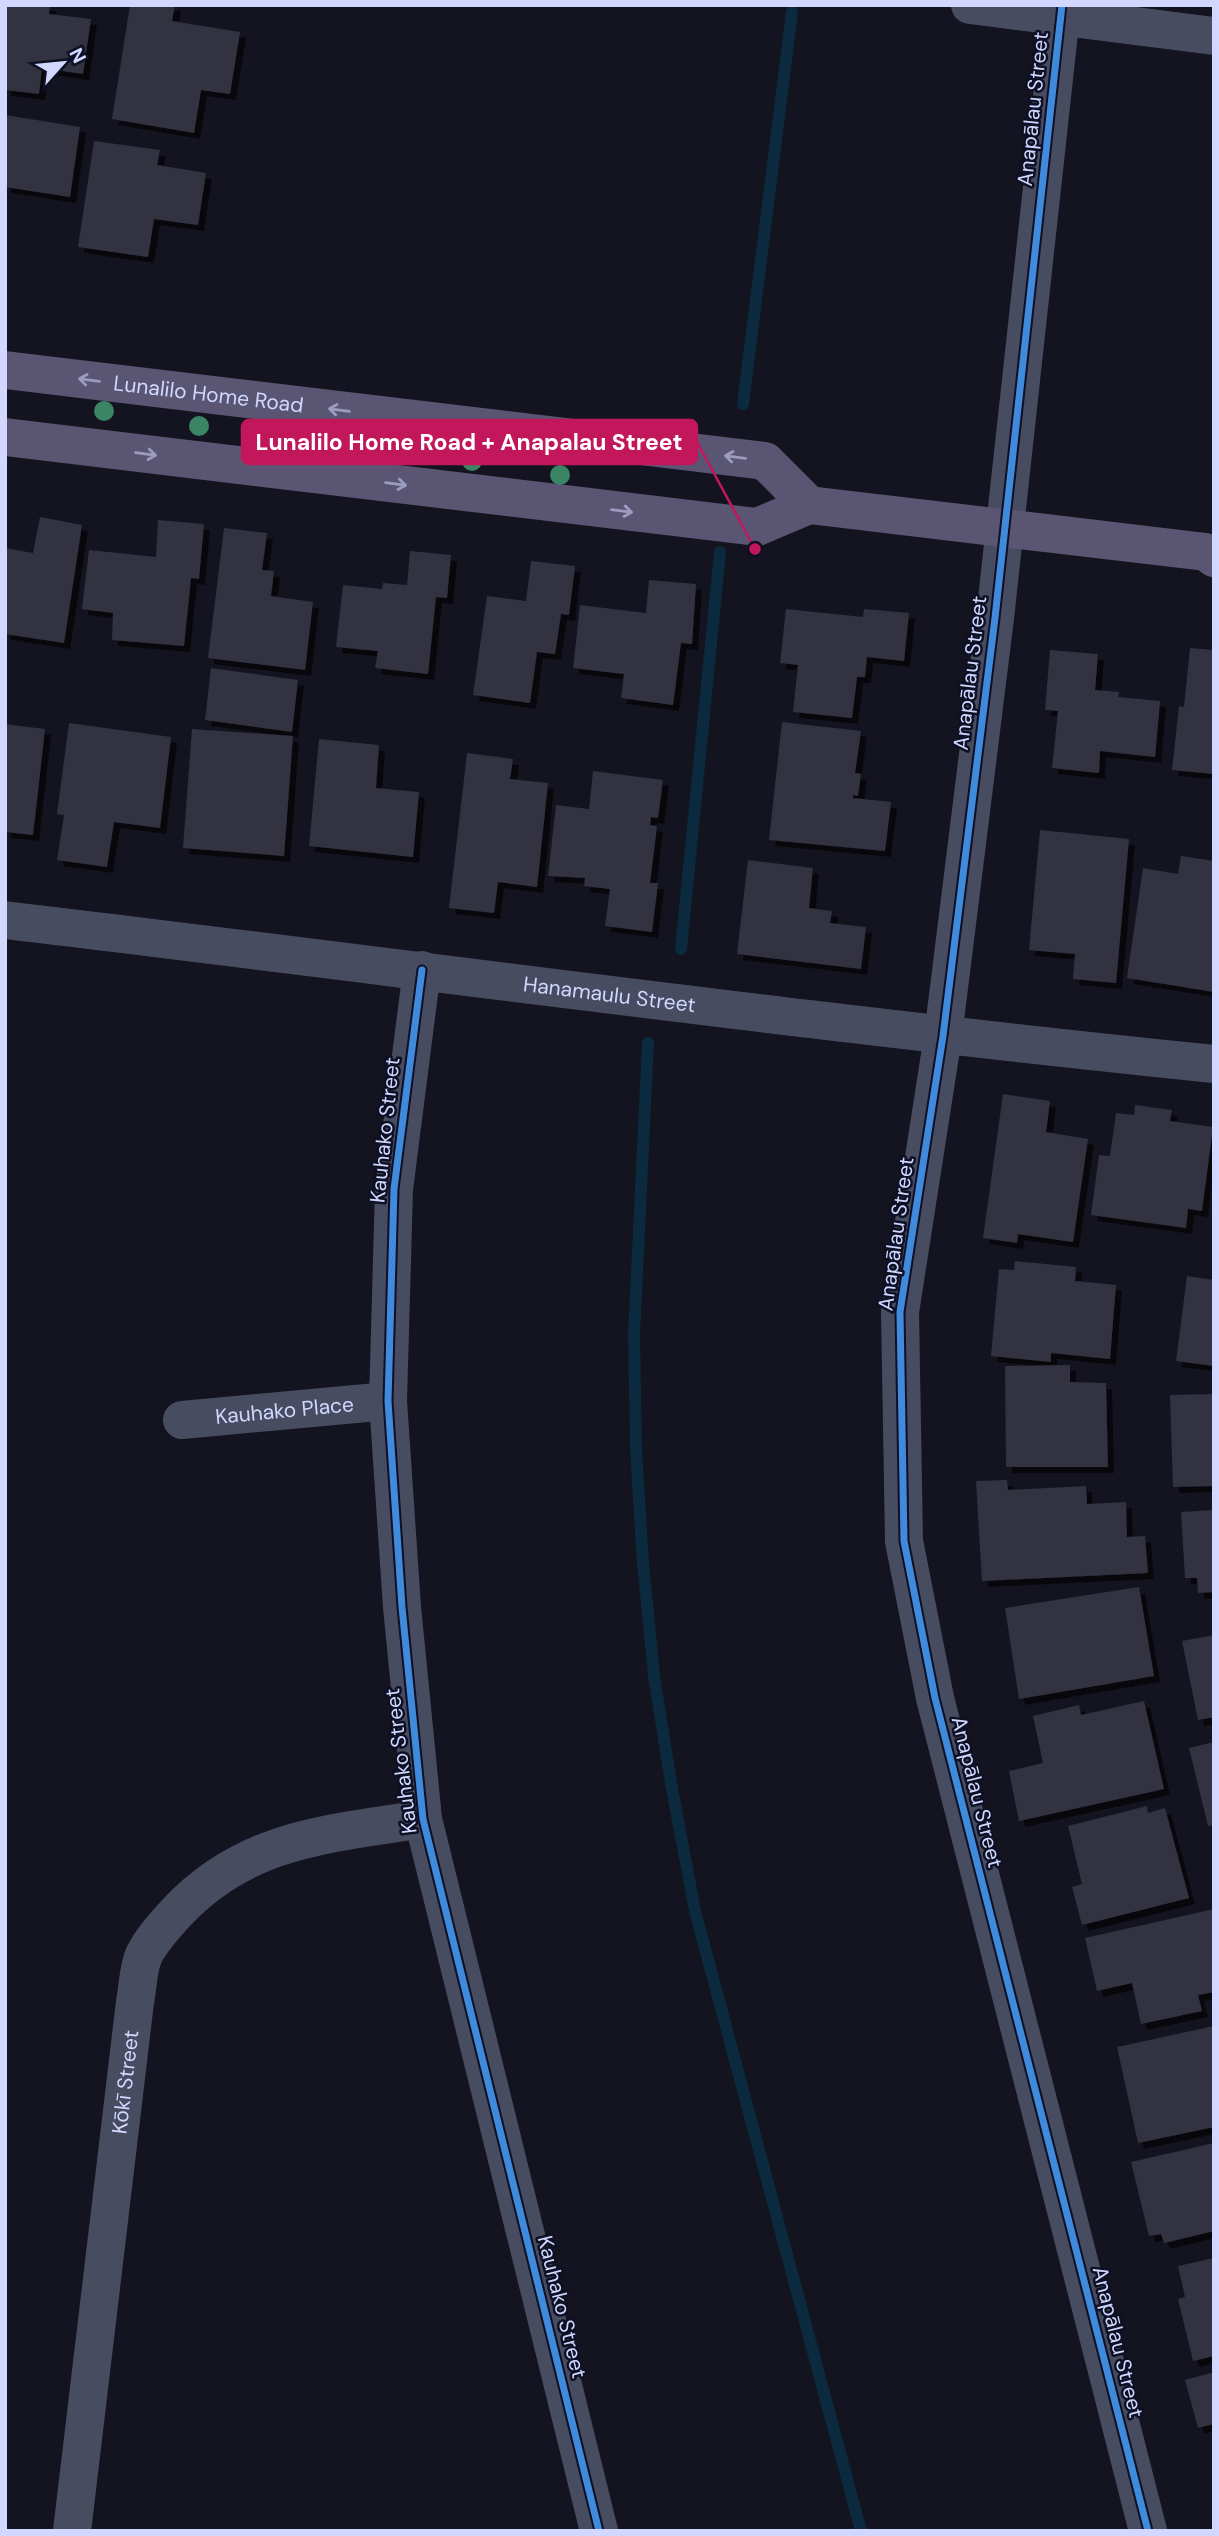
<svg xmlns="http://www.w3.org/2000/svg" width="1219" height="2536" font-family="'DM Sans',sans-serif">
<defs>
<filter id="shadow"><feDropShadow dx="6" dy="6" stdDeviation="0" flood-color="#0009"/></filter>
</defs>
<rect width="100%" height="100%" fill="#13141f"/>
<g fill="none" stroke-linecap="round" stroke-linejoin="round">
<g stroke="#0b2a3e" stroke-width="12">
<polyline points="743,404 792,12"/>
<polyline points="681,949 720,552"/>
<polyline points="648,1043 634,1334 636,1448 643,1563 654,1676 672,1789 695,1911 861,2531"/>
</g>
</g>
<g fill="#313241" filter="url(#shadow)">
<polygon points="5,5 50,5 49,14 91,19 83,74 42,68 39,94 5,90"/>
<polygon points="130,5 175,5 172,21 240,32 230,94 201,90 194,133 112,119"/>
<polygon points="5,115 80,127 70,197 5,187"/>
<polygon points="94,141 160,150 157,165 206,173 198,225 154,219 148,257 78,247"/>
<polygon points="40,517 82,525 64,643 5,634 5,548 33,553"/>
<polygon points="158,520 204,524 199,579 191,578 184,646 112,640 113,613 82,609 89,550 156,557"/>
<polygon points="224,528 267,533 262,570 274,571 271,596 313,602 305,670 208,658"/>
<polygon points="410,551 451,555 447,598 436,597 428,674 375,668 378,651 336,647 343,585 382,589 383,583 407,585"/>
<polygon points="531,561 575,566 569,615 561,614 555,654 537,652 530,703 473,695 487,596 526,601"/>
<polygon points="649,580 696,584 692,644 681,643 673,705 621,698 624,674 573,668 580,605 646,613"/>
<polygon points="786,609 863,617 864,609 909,613 904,661 867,657 865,677 857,677 852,718 793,712 798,665 780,663"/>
<polygon points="1190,648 1214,650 1214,774 1172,770 1179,706 1184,707"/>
<polygon points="1050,650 1098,654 1095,690 1119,692 1118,697 1160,701 1155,757 1100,751 1099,773 1052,768 1058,711 1045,710"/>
<polygon points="211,668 298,680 292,732 205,720"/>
<polygon points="782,722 861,731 855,773 861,774 858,796 853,795 853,798 891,802 885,851 769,840"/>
<polygon points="69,723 171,737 160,828 114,822 107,867 57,860 64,815 57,814"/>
<polygon points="5,724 45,729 33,835 5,832"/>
<polygon points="192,729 293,736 284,856 183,848"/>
<polygon points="319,739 379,745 376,788 419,792 413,857 309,846"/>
<polygon points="467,753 513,759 510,779 548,783 537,887 498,882 494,913 449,908"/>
<polygon points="593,771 663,780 658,818 651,817 650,825 657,826 650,883 658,883 652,932 605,926 610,889 584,886 585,878 548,876 556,805 589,809"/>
<polygon points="1040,830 1129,839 1116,983 1073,979 1075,954 1029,950"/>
<polygon points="1181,856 1214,861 1214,992 1127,978 1143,868 1178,874"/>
<polygon points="748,860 813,868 809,908 832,911 830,923 866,927 861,969 737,954"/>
<polygon points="1003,1094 1050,1101 1046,1132 1088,1139 1073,1242 1018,1234 1017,1243 983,1238"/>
<polygon points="1135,1105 1172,1110 1170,1121 1213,1127 1202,1211 1188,1209 1186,1228 1091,1215 1099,1155 1110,1156 1116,1113 1134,1115"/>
<polygon points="1015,1261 1076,1267 1075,1281 1116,1285 1110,1359 1051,1353 1051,1362 991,1356 999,1269 1014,1270"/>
<polygon points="1187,1276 1214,1280 1214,1366 1176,1361"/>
<polygon points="1070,1365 1070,1382 1106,1383 1108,1467 1006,1467 1005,1366"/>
<polygon points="1214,1394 1214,1486 1173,1487 1170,1395"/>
<polygon points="1007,1480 1008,1490 1086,1486 1087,1504 1126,1502 1127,1537 1145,1536 1148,1573 982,1581 976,1481"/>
<polygon points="1214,1510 1214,1592 1198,1593 1197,1578 1185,1578 1181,1512"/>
<polygon points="1139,1587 1154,1676 1019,1699 1005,1608"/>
<polygon points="1214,1635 1214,1717 1198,1720 1182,1641"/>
<polygon points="1144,1701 1164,1789 1019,1821 1009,1771 1043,1763 1033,1716 1079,1705 1081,1715"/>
<polygon points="1214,1742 1214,1825 1208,1826 1189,1748"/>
<polygon points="1147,1806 1148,1813 1165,1808 1189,1898 1082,1925 1072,1887 1082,1884 1068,1826"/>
<polygon points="1214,1909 1214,1992 1198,1995 1202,2011 1141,2024 1132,1983 1097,1991 1085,1938"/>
<polygon points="1214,2026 1214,2127 1138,2143 1117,2047"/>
<polygon points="1214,2143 1214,2231 1164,2243 1161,2234 1149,2236 1131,2162"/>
<polygon points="1214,2258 1214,2356 1193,2361 1178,2299 1185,2297 1178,2266"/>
<polygon points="1214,2372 1214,2424 1198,2428 1185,2380"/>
</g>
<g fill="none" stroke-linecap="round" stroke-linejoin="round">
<g stroke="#484c60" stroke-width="38">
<polyline points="970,5 1214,36"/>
<polyline points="1062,5 995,618 943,1036 900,1312 904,1541 935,1698 1148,2531"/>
<path id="s1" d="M5 920C408 968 810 1023 1214 1064"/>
<polyline points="422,970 394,1189 388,1401 402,1607 423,1819 599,2531"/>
<path id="s2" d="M182 1420 388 1401"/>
<path id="s3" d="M72 2531 135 2002C138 1987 138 1968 144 1955 152 1939 165 1925 177 1912 246 1838 329 1834 423 1819"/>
</g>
<g stroke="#5a5573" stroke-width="38">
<path id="s4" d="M5 370 765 461 809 505"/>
<polyline points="5,437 757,527 809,505 1206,552 1214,558"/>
</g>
<g stroke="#0e1024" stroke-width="11">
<g id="cycleway">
<polyline points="1062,5 995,618 943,1036 900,1312 904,1541 935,1698 1148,2531"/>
<polyline points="422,970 394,1189 388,1401 402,1607 423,1819 599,2531"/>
</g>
</g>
<use href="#cycleway" stroke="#408adc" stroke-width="7"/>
</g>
<g fill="#3b8465">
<circle cx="104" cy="411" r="10"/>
<circle cx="199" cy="426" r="10"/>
<circle cx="472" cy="461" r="10"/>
<circle cx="560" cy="475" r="10"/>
</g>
<defs><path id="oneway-shaft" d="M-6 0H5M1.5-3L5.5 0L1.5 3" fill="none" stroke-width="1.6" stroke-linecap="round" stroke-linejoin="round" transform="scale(1.75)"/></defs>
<g stroke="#9b9cc0">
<use href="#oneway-shaft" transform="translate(89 380) rotate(-173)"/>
<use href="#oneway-shaft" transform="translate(339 410) rotate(-173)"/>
<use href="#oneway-shaft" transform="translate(146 454) rotate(7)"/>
<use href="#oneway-shaft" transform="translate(735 457) rotate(-173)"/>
<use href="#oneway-shaft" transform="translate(396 484) rotate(7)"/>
<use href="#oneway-shaft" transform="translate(622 511) rotate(7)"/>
</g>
<g text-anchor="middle" stroke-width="5" stroke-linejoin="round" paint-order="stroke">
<g font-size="21" fill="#d1d7ff" stroke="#0e1024">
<text transform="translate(1033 109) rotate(-84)" y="7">Anapālau Street</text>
<text dy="7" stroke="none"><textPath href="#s4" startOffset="205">Lunalilo Home Road</textPath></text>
<text transform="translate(970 673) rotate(-83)" y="7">Anapālau Street</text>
<text dy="7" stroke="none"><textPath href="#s1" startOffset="609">Hanamaulu Street</textPath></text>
<text transform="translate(385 1130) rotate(-84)" y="7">Kauhako Street</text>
<text transform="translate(896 1234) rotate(-82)" y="7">Anapālau Street</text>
<text dy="7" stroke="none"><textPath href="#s2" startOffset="103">Kauhako Place</textPath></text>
<text transform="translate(401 1761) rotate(-97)" y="7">Kauhako Street</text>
<text transform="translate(977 1792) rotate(76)" y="7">Anapālau Street</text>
<text dy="7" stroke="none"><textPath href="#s3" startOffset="452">Kōkī Street</textPath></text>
<text transform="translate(562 2307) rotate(76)" y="7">Kauhako Street</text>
<text transform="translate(1118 2342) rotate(76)" y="7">Anapālau Street</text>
</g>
</g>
<path fill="none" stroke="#c2185b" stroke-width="2.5" d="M755 549L697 442"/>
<circle fill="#c2185b" stroke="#0e1024" stroke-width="2.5" cx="755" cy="549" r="7"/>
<rect fill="#c2185b" stroke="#c2185b" stroke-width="2.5" x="242" y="420" width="455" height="44" rx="7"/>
<g font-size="23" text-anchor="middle" font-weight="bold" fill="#fff">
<text x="469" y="450">Lunalilo Home Road + Anapalau Street</text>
</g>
<rect width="1219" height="2536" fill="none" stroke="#d1d7ff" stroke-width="14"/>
<g transform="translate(63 63) rotate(63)" stroke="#0e1024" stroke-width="5" paint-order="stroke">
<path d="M0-5L12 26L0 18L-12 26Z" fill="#d1d7ff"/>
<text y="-10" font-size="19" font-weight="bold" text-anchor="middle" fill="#d1d7ff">N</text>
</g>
</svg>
